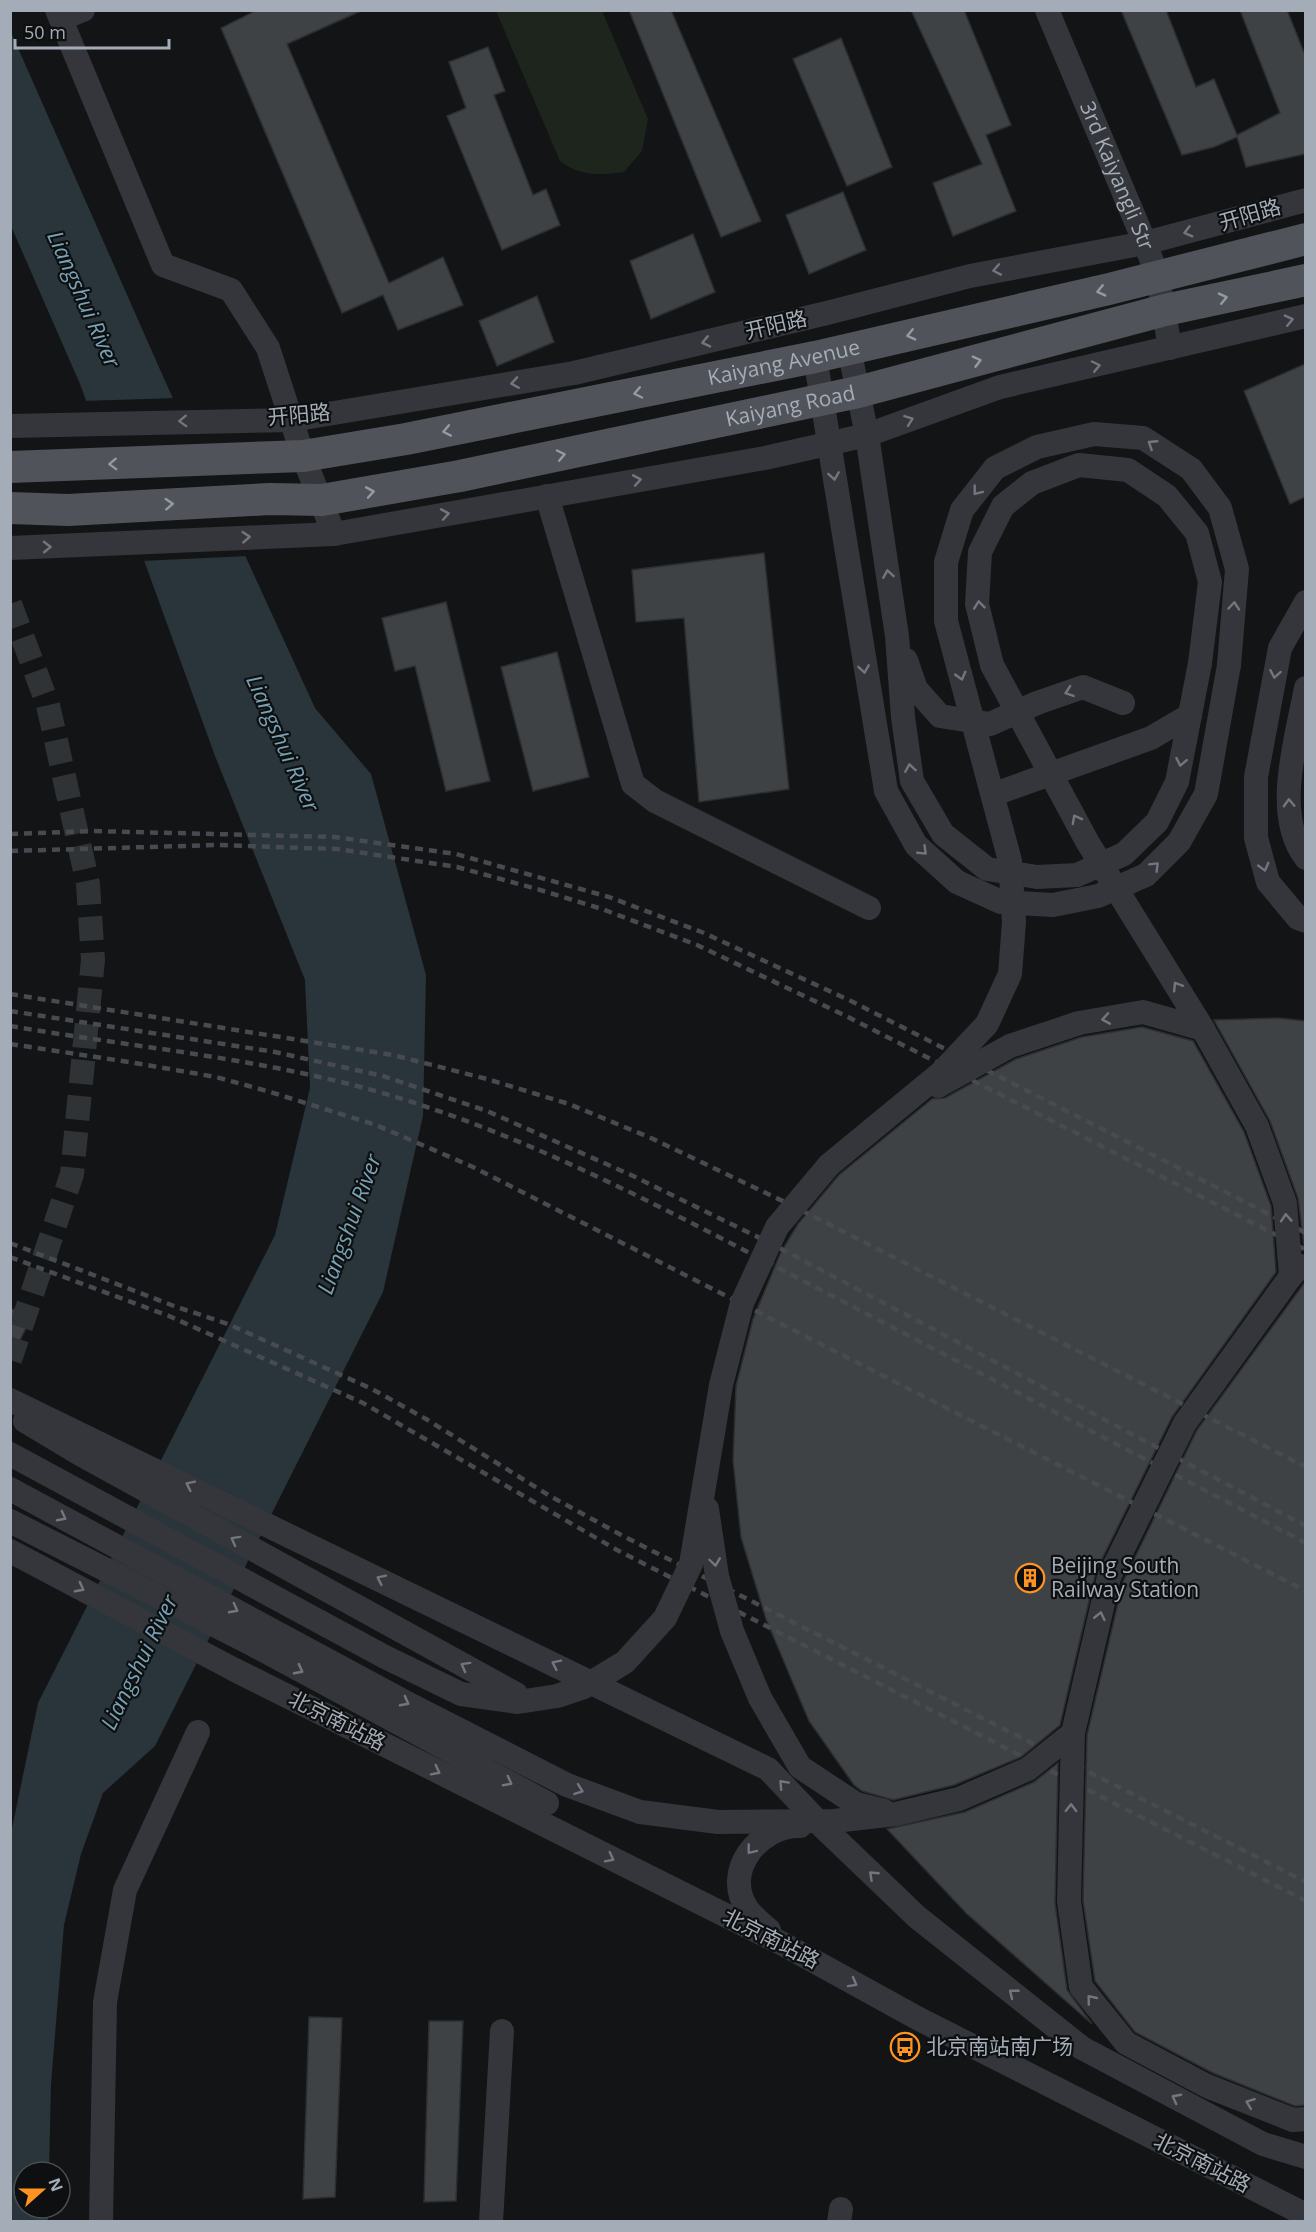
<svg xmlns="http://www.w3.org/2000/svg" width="1316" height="2232" font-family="'Open Sans','Noto Sans SC',sans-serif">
<rect width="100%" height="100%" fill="#131415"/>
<path fill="#1d251d" d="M496 11H602L648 119 642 151 624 172C601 175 580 177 560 161Z"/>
<polygon fill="#29353a" points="10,30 166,383 315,708 371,774 426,975 423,1116 383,1292 155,1746 103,1793 81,1854 64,1925 51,2084 49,2172 24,2172 24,2208 48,2208 48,2222 10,2221 10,1838 38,1703 275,1235 310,1088 305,980 215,756 80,384 11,226"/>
<polygon fill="#131415" points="176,398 248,556 141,561 83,401"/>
<g fill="#3f4245" stroke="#2d2e31" stroke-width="1.5">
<polygon points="257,10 363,10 287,44 389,283 443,257 463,305 398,330 383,295 342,313 221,28"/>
<polygon points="629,10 671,10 761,221 721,237"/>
<polygon points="911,10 964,10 1011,125 986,135 1016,211 953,236 933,183 982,164"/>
<polygon points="1121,10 1166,10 1196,87 1214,79 1237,135 1280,113 1240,10 1287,10 1305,55 1305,154 1246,167 1237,137 1214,147 1182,155"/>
<polygon points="841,38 892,167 847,186 793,59"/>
<polygon points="488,47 505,91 494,95 533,195 546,189 560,225 502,250 447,116 466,108 449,62"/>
<polygon points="843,192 866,250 809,274 786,215"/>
<polygon points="693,234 715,292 651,319 630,261"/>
<polygon points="537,296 554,342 497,366 479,321"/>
<polygon points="1305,364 1305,497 1290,504 1244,391"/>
<polygon points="764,553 789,789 699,802 684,618 636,622 632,570"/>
<polygon points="446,602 490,781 446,791 415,666 395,671 382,618"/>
<polygon points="557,652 589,777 533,791 501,667"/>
<polygon points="1278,1018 1305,1021 1305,1253 1298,1198 1270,1121 1214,1020"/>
<polygon points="1142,1027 1193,1041 1244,1132 1271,1206 1276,1272 1172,1417 1096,1571 1060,1725 1021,1757 954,1785 893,1800 862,1791 854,1785 809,1721 766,1619 741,1537 733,1460 736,1386 753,1319 781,1252 798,1224 839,1175 932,1099 945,1098 1016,1059 1082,1037"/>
<polygon points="1305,1282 1305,2105 1295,2106 1213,2073 1135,2032 1095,1981 1083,1900 1087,1735 1123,1582 1197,1430"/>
<polygon points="10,1308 31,1318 10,1360"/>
<polygon points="1058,1763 1055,1903 1067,1990 1092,2024 966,1913 887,1829 965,1812 1034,1782"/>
<polygon points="309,2017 342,2018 335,2197 303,2199"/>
<polygon points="429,2021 463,2021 456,2201 424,2202"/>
</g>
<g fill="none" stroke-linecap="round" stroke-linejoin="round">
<polyline stroke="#303335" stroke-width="24" stroke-dasharray="24 12" stroke-linecap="butt" points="10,604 48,705 88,884 93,960 72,1174 10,1360"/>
<g stroke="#34363b" stroke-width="24">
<polyline points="57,10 163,265 231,290 268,348 303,456 334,534"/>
<path id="s1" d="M1047 10 1145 243 1158 277 1170 348"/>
<polyline points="61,19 83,10"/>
<polyline points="849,349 867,435 897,636 903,717 912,781 943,834 987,869 1037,877 1077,875 1124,854 1157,822 1177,782 1200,663"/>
<polyline points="815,357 886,791 916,845 957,882 1001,902 1053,905 1098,896 1146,875 1179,842 1206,794 1229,665"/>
<polyline points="10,426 292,420 574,373 831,312 970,276 1145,243 1306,200"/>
<polyline points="547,496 633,784 655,801 869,908"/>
<polyline points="10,548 334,534 765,458 867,435 1000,387 1306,316"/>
<polyline points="1306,602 1280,648 1256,777 1256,838 1268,882 1298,918 1306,921"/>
<polyline points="906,660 916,689 940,716 990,724 1037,703 1083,687 1123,703"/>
<path d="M1306 688C1297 737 1272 815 1306 858"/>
<polyline points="1003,791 1151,738 1190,715"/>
<polyline points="10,1400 768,1769 823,1827 917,1917 1082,2048 1263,2144 1306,2157"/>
<polyline points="25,1421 80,1454 516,1694"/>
<polyline points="10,1521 248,1642 547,1803"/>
<polyline points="10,1551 233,1669 783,1944 919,2019 1306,2215"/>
<path d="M769 1930C762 1924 754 1918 748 1910 721 1872 759 1825 800 1826"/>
<polyline points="101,2222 105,2002 125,1890 198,1732"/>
<polyline points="491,2222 502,2031"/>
<polyline points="839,2222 841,2209"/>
</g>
<g stroke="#50535a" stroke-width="32">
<path id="s2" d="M10 467 303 456 406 439 815 357 1109 289 1306 239"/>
<path id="s3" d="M10 508 68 510 270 499 322 500 460 476 858 392 1165 310 1306 280"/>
</g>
<g stroke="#474a50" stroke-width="4.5" stroke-dasharray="8 6" stroke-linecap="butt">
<polyline points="10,834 92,831 335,837 456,854 609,897 704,933 851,1001 1306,1233"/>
<polyline points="10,851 218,845 337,849 457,867 537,889 602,909 697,945 844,1015 1306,1250"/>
<polyline points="10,994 393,1055 487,1079 569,1104 651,1138 793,1206 1306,1467"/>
<polyline points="10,1011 275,1052 383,1076 487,1111 631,1175 772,1244 1306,1526"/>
<path d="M10 1026C133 1047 259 1058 379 1092 532 1136 676 1215 817 1288 980 1373 1143 1458 1306 1543"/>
<polyline points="10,1044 129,1062 216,1077 267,1091 376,1125 473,1167 1306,1591"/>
<polyline points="10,1243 174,1306 228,1324 372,1389 426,1419 550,1496 623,1536 1306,1882"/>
<polyline points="10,1257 169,1316 363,1403 617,1550 1306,1901"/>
</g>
<g stroke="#34363b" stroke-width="24">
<polyline points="1200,663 1210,582 1197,533 1167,496 1128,470 1079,465 1032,483 1003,506 980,552 977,604 992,665 1088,843 1203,1029 1257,1126 1285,1203 1291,1276"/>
<polyline points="938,1086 1010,1046 1079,1023 1143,1012 1203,1029"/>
<polyline points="1301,1266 1291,1276 1185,1423 1109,1577 1073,1733 1069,1901 1081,1987 1126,2043 1207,2086 1293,2120 1306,2119"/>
<polyline points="10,1454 385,1657 461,1694 518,1702 557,1696 584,1687 625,1662 665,1618 691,1564 721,1385 742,1303 777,1227 829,1165 942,1072 987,1024 1010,974 1014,922 1010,861 946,621 946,562 962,510 995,468 1037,447 1094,434 1143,438 1191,469 1220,508 1237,569 1229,665"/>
<polyline points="10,1489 407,1703 567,1785 640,1812 718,1822 834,1821 896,1814 959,1799 1028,1769 1073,1733"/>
<polyline points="707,1509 717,1576 732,1631 760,1698 800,1767 856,1804 884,1811"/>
</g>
</g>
<defs><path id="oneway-chevron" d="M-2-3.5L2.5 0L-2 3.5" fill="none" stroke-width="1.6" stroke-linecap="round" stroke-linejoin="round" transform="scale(1.5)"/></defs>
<g stroke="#72777f">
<use href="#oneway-chevron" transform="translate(1188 232) rotate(165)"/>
<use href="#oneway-chevron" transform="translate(997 270) rotate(169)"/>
<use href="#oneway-chevron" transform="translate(1289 320) rotate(-13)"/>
<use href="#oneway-chevron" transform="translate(706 342) rotate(167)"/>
<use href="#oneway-chevron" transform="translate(1096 366) rotate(-12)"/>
<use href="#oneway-chevron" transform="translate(515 383) rotate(171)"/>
<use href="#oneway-chevron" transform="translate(909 420) rotate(-20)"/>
<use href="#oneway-chevron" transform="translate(183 421) rotate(178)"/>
<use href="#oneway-chevron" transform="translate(1152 444) rotate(-147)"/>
<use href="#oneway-chevron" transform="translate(834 476) rotate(81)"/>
<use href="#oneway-chevron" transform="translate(637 480) rotate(-10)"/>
<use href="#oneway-chevron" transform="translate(977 491) rotate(128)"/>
<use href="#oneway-chevron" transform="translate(445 514) rotate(-10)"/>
<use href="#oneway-chevron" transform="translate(246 537) rotate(-4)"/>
<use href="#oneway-chevron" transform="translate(47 547) rotate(-1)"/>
<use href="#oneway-chevron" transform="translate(888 574) rotate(-99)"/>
<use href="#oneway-chevron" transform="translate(979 605) rotate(-96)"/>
<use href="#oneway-chevron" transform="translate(1234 606) rotate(-85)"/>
<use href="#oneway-chevron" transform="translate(864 669) rotate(81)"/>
<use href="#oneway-chevron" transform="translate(1275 674) rotate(100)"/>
<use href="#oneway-chevron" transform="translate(961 676) rotate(75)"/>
<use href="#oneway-chevron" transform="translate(1069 692) rotate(161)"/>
<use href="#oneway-chevron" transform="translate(1181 762) rotate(101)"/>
<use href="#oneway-chevron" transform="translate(910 768) rotate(-99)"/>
<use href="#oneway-chevron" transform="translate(1289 803) rotate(-92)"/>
<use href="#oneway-chevron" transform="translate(1076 819) rotate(-118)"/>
<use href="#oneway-chevron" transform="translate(923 851) rotate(44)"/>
<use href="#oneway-chevron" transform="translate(1155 866) rotate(-45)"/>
<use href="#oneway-chevron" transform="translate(1264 867) rotate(75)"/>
<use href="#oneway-chevron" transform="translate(1177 986) rotate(-122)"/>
<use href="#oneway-chevron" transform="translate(1106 1019) rotate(170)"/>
<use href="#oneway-chevron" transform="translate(1286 1218) rotate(-94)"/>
<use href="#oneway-chevron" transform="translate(190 1485) rotate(-154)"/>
<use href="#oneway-chevron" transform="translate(62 1517) rotate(28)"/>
<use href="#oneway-chevron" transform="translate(235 1540) rotate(-151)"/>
<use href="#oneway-chevron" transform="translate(715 1562) rotate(82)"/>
<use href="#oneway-chevron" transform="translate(381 1579) rotate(-154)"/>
<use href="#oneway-chevron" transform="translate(80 1588) rotate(28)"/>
<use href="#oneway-chevron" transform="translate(234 1609) rotate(28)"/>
<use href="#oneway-chevron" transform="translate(1100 1616) rotate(-77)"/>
<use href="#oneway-chevron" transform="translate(556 1664) rotate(-154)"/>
<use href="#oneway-chevron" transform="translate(465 1666) rotate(-151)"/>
<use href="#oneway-chevron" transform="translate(299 1670) rotate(28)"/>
<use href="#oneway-chevron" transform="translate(405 1702) rotate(28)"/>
<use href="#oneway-chevron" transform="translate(436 1771) rotate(27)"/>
<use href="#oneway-chevron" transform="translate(508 1782) rotate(28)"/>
<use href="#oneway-chevron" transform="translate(783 1784) rotate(-133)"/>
<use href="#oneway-chevron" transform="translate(579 1790) rotate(20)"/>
<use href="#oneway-chevron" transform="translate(1071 1808) rotate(-89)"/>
<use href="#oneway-chevron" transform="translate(751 1850) rotate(128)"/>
<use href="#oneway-chevron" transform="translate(610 1858) rotate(27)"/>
<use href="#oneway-chevron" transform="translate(873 1875) rotate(-137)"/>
<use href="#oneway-chevron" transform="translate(853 1983) rotate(29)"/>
<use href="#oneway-chevron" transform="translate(1013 1993) rotate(-141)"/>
<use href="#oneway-chevron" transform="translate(1091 1999) rotate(-129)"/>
<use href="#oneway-chevron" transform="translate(1176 2098) rotate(-152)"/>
<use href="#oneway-chevron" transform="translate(1250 2103) rotate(-159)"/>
</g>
<g stroke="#939ba4">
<use href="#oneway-chevron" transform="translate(1101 291) rotate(167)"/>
<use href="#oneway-chevron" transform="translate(1223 298) rotate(-13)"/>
<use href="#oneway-chevron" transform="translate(911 335) rotate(167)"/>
<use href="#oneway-chevron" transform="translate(977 361) rotate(-15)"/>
<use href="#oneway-chevron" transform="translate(638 393) rotate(168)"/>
<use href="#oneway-chevron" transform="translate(447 431) rotate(169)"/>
<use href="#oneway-chevron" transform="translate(561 455) rotate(-12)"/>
<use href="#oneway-chevron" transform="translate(113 464) rotate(178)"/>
<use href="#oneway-chevron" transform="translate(370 492) rotate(-10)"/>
<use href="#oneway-chevron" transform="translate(169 504) rotate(-3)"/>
</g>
<defs>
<g id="building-ring" transform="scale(1.5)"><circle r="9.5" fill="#0e0f10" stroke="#ff9322" stroke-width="1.5"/><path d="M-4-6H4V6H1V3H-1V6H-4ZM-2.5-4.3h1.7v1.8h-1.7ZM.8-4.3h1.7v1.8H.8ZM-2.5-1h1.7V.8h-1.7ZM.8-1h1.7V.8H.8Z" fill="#ff9322"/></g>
<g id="bus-ring" transform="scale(1.5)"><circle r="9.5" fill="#0e0f10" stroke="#ff9322" stroke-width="1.5"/><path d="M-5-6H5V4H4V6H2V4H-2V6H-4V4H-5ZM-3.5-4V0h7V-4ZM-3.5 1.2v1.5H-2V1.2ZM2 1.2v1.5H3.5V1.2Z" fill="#ff9322"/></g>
</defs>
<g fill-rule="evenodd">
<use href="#building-ring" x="1030" y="1578"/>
<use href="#bus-ring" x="905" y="2047"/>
</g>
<g text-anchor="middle" stroke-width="4.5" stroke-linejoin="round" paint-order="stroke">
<g font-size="21" fill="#a4adb7" stroke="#0e0f10">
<text dy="7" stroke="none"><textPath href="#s1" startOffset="180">3rd Kaiyangli Str</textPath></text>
<text transform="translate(1250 215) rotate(-16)" y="7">开阳路</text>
<text transform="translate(776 325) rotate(-13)" y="7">开阳路</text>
<text dy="7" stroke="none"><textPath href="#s2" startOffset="783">Kaiyang Avenue</textPath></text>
<text dy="7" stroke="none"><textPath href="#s3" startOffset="790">Kaiyang Road</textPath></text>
<text transform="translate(299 415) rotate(-5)" y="7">开阳路</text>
<text transform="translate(337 1721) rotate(27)" y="7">北京南站路</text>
<text transform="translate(771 1939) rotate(27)" y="7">北京南站路</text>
<text transform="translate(1202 2163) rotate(27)" y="7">北京南站路</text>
</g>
<g font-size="21" fill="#a4adb7" stroke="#0e0f10" text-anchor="start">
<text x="1051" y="1573">Beijing South<tspan x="1051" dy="24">Railway Station</tspan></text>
<text x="926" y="2054">北京南站南广场</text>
</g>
<g font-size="22" font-style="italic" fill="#78a2b5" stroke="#0e0f10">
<text transform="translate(84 299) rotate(66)" y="8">Liangshui River</text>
<text transform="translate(283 743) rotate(66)" y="8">Liangshui River</text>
<text transform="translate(349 1224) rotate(-70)" y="8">Liangshui River</text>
<text transform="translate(139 1662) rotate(-64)" y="8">Liangshui River</text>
</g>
</g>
<rect width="1316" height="2232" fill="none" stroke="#a4adb7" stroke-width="24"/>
<g transform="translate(42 2190) rotate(69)"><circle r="28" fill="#0e0f10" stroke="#4a4e53" stroke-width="1.5"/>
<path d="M0-4.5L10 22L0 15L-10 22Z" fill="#ff9322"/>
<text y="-9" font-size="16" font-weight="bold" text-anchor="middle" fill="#a4adb7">N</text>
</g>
<path d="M15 39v9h154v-9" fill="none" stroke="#a4adb7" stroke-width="3"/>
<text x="24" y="39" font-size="18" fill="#a4adb7" stroke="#0e0f10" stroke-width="4.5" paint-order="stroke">50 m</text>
</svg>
